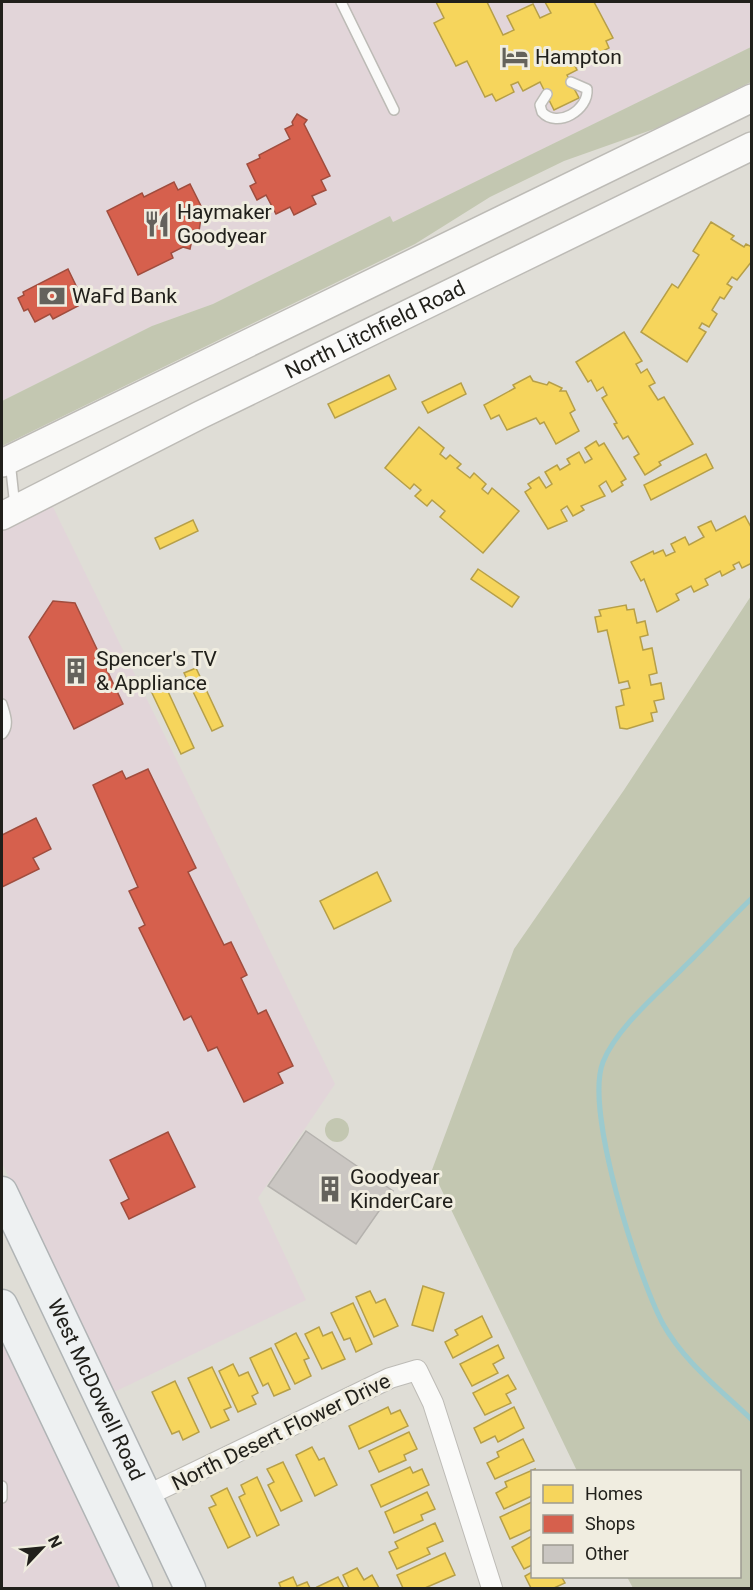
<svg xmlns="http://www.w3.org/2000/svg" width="753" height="1590" font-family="Roboto,sans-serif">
<rect width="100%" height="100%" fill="#dfddd6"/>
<g fill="#e2d5d9">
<polygon points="2,2 751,2 751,47 393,222 390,216 213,304 152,326 2,401"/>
<polygon points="52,505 335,1084 258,1198 306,1300 112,1393 2,1163 2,531"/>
<polygon points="2,1333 125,1588 2,1588"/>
</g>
<g fill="#c3c7b1">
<polygon points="751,47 751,82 657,128 564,161 490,197 415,244 2,446 2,401 152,326 213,304 390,216 393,222"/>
<polygon points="751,596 751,1588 633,1588 627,1577 740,1576 740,1472 577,1471 432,1170 514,949 624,790"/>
<circle cx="337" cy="1130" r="12"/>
</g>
<g fill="#f6d55c" stroke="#b69f48" stroke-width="1.5">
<polygon points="436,2 487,2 503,35 514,30 507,16 533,4 540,18 551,13 545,2 594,2 613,38 606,41 609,48 586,60 583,55 572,60 577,70 567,75 579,98 554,110 540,82 523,91 518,82 511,85 514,92 496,101 492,94 485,97 467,61 456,66 434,23 444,18"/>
<polygon points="711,222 734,236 731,239 744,247 746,244 752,247 752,261 737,280 732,277 727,284 732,287 724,299 720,297 712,310 717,314 709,327 702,323 699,328 706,332 687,362 641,332 672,284 678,288 699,255 693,251"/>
<polygon points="624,332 642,361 636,364 641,373 647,369 655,383 649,386 658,400 664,397 693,444 659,462 661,465 645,475 634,457 639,454 628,436 623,439 614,424 617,423 602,398 607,395 603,387 597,391 591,380 588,382 576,362"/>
<polygon points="389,375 396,389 335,418 328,404"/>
<polygon points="530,376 533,381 547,385 549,382 562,388 560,391 566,391 575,410 570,413 579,431 556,444 544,422 540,424 536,418 507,430 499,415 491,419 484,405 515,388 513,385"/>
<polygon points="461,383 466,394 428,413 422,402"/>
<polygon points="419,427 444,448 440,454 446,459 450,455 461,464 457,468 470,478 474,473 486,484 482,489 488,494 492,488 519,511 483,553 440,517 445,511 432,500 427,506 415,496 421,490 414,484 410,489 385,468"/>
<polygon points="596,441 599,446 604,443 626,479 621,482 623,485 612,492 606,481 599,486 605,496 581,506 584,510 573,516 567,506 561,510 567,521 548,529 525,492 531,488 528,484 539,477 546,488 552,484 545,472 557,465 560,470 570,464 567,459 579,452 585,463 592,459 585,448"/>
<polygon points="706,454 713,468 651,500 644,485"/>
<polygon points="745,516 752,529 752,563 742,568 739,562 733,565 735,569 722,576 720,571 705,579 708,585 694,592 691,586 676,594 679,600 657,612 644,579 641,581 631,562 653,551 654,554 663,550 666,556 675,552 671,544 685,537 689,545 704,537 698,527 711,521 716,531"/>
<polygon points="193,520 198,531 160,549 155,538"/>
<polygon points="478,569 519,597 512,607 471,579"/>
<polygon points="626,605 627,610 634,609 637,623 645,621 648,635 640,637 643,650 652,648 657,673 649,675 651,685 661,683 664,699 654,701 657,712 651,713 653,721 627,729 620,728 616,707 624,705 621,690 630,688 628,681 619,683 607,630 598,632 595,617 601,616 599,610"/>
<polygon points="196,668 223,726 212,731 184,673"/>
<polygon points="165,685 194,748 181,754 151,691"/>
<polygon points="377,872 391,901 334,929 320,901"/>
<polygon points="423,1286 444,1293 433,1331 412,1325"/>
<polygon points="370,1291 376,1303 385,1299 398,1326 374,1337 356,1297"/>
<polygon points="353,1303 372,1344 356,1352 350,1338 344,1340 331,1313"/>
<polygon points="482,1316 492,1337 453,1358 445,1342 458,1335 455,1330"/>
<polygon points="319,1327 323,1336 332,1332 345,1359 322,1369 305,1334"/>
<polygon points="296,1333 309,1358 304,1360 311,1376 295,1384 275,1344"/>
<polygon points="498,1345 504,1358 493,1364 498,1373 472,1386 460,1364"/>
<polygon points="271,1348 290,1389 274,1396 268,1383 263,1386 250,1358"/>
<polygon points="233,1364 239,1376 248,1372 258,1393 252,1396 256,1404 238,1412 219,1371"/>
<polygon points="212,1367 231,1407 224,1410 229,1420 211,1428 188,1378"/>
<polygon points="508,1375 516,1389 506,1394 511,1403 485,1415 473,1393"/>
<polygon points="175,1381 199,1432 183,1440 179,1431 172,1434 152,1392"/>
<polygon points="388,1407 391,1414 400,1410 408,1426 359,1449 349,1426"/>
<polygon points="514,1407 524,1428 498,1442 495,1436 481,1443 474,1428"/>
<polygon points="409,1432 417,1449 404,1455 406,1460 379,1472 369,1451"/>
<polygon points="523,1439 534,1461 495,1479 487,1463 499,1457 497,1452"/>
<polygon points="312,1447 319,1460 324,1458 337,1485 315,1496 296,1455"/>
<polygon points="283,1462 302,1501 281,1511 268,1485 274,1482 267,1469"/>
<polygon points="410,1467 413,1473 422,1469 429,1485 381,1507 371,1485"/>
<polygon points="535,1469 532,1496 504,1509 496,1493 507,1487 505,1482"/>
<polygon points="257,1477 279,1525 257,1536 239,1497 245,1494 241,1485"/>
<polygon points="227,1488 250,1537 228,1548 209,1508 216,1505 211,1496"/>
<polygon points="427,1492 435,1509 421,1515 423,1520 394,1533 385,1512"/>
<polygon points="532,1502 532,1529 510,1539 500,1517"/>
<polygon points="435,1523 443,1541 427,1548 430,1554 397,1569 389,1552 398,1548 395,1542"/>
<polygon points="532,1536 532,1565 524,1569 512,1547"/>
<polygon points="445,1553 455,1575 425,1588 403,1588 397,1575"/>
<polygon points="357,1568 364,1580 372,1575 379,1588 349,1588 343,1575"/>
<polygon points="532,1572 532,1576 561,1576 565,1583 554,1588 531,1588 525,1576"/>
<polygon points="293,1577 297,1586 307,1582 310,1588 281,1588 279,1583"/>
<polygon points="338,1577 344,1588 318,1588 317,1587"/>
</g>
<g fill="#d6604d" stroke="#a04d3e" stroke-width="1.5">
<polygon points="297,114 307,120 304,124 330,176 321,180 326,190 312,196 316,204 294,215 290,207 276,214 266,195 257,200 250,186 256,183 247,164 260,158 259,155 290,139 285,129 293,125 292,122"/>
<polygon points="174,182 178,190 190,184 203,210 192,215 201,218 199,231 194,230 190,249 183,247 171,253 173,258 138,275 107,211 142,193 144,197"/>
<polygon points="68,269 81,296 74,300 78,306 53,319 50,314 35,322 28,309 24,311 18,298 24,295 23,292"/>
<polygon points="53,601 75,603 123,704 74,729 29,637"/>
<polygon points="148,769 196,868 188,872 224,945 231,942 247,975 241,978 258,1014 266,1010 293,1066 278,1073 283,1083 244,1102 217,1047 208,1051 191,1016 184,1020 139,928 145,925 129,891 138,887 93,785 122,771 126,779"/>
<polygon points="36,818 51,849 33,858 39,869 2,887 2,835"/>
<polygon points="168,1132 195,1187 129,1219 121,1203 129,1199 110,1160"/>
</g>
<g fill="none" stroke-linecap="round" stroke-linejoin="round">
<path stroke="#9ccace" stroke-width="5" d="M752 898C729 920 708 944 685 966 659 993 617 1027 603 1062 584 1110 638 1277 663 1324 684 1362 721 1390 752 1420"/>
</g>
<polygon fill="#cac6c2" stroke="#b5b2ae" stroke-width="1.5" points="306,1131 393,1191 356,1244 268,1186"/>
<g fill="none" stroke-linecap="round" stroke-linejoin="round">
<g stroke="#bdbbb6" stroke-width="12">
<g id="lane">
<polyline points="341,2 394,110"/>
<path d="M547 94 540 105 542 112C557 129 589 110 587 89L571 82"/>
<polyline points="10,461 15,507"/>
<path d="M2 704C5 714 10 725 2 734"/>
<polyline points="2,1486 2,1498"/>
</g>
</g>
<g stroke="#bdbbb6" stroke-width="22">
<polyline id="street" points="146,1496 390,1378 417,1370 433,1403 492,1588"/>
</g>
<g stroke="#bdbbb6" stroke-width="30">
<g id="secondary">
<polyline points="2,463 752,98"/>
<path id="s1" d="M2 516 200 415 752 146"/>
</g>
</g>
<g stroke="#b0b4b5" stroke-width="33">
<g id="primary">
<path id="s2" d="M2 1192 190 1588"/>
<polyline points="2,1305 137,1588"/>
</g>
</g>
<use href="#lane" stroke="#fafaf9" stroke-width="9"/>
<use href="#street" stroke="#fafaf9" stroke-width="20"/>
<use href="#secondary" stroke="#fafaf9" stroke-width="27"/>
<use href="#primary" stroke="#eef1f2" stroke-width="30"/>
</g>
<defs>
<g id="hotel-bare" transform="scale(2.07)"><path d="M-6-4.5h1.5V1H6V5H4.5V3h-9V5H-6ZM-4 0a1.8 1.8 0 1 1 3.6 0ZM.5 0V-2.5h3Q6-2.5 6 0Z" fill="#64625c" stroke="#f0ede0" stroke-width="2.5" paint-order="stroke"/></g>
<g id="restaurant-bare" transform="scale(2.07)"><path d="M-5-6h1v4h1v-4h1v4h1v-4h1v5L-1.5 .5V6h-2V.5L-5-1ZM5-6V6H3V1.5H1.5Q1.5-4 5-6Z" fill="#64625c" stroke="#f0ede0" stroke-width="2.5" paint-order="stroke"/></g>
<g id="bank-bare" transform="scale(2.07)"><path d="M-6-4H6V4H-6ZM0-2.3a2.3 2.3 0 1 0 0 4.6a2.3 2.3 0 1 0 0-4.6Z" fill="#64625c" stroke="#f0ede0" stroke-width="2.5" paint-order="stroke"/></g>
<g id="building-bare" transform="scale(2.07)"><path d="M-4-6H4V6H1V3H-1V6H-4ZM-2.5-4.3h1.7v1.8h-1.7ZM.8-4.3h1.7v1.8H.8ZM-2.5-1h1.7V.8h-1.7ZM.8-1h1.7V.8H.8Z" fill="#64625c" stroke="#f0ede0" stroke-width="2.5" paint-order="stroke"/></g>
</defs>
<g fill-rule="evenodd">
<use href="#hotel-bare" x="515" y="57"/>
<use href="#restaurant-bare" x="157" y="224"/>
<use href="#bank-bare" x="52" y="296"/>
<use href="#building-bare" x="76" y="671"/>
<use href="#building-bare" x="330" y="1189"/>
</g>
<g text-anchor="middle" stroke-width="6" stroke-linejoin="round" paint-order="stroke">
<g font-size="21" fill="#21201b" stroke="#f0ede0" text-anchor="start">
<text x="535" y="64">Hampton</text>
<text x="177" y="219">Haymaker<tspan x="177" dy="24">Goodyear</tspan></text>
<text x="72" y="303">WaFd Bank</text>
<text x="96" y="666">Spencer's TV<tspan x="96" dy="24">&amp; Appliance</tspan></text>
<text x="350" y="1184">Goodyear<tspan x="350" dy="24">KinderCare</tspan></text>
</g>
<g font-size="21" fill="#21201b" stroke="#f0ede0">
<text dy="7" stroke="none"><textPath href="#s1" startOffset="417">North Litchfield Road</textPath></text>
<text dy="7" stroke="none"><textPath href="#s2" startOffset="219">West McDowell Road</textPath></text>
<text transform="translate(281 1432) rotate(-26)" y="7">North Desert Flower Drive</text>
</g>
</g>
<rect width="753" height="1590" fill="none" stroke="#21201b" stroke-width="6"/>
<rect x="531" y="1470" width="210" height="108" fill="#f0ede0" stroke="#9d9b91" stroke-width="1.5"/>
<rect x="543" y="1485" width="30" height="18" fill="#f6d55c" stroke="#9d9b91" stroke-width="1.5"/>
<text x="585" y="1500" font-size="18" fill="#21201b">Homes</text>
<rect x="543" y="1515" width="30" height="18" fill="#d6604d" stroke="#9d9b91" stroke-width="1.5"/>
<text x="585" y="1530" font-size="18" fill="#21201b">Shops</text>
<rect x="543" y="1545" width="30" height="18" fill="#cac6c2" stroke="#9d9b91" stroke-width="1.5"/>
<text x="585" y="1560" font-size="18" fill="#21201b">Other</text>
<g transform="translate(42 1548) rotate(64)" stroke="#f0ede0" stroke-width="4.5" paint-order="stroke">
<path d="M0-4.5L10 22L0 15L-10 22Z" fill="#21201b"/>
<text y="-9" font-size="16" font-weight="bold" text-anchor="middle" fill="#21201b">N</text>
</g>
</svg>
